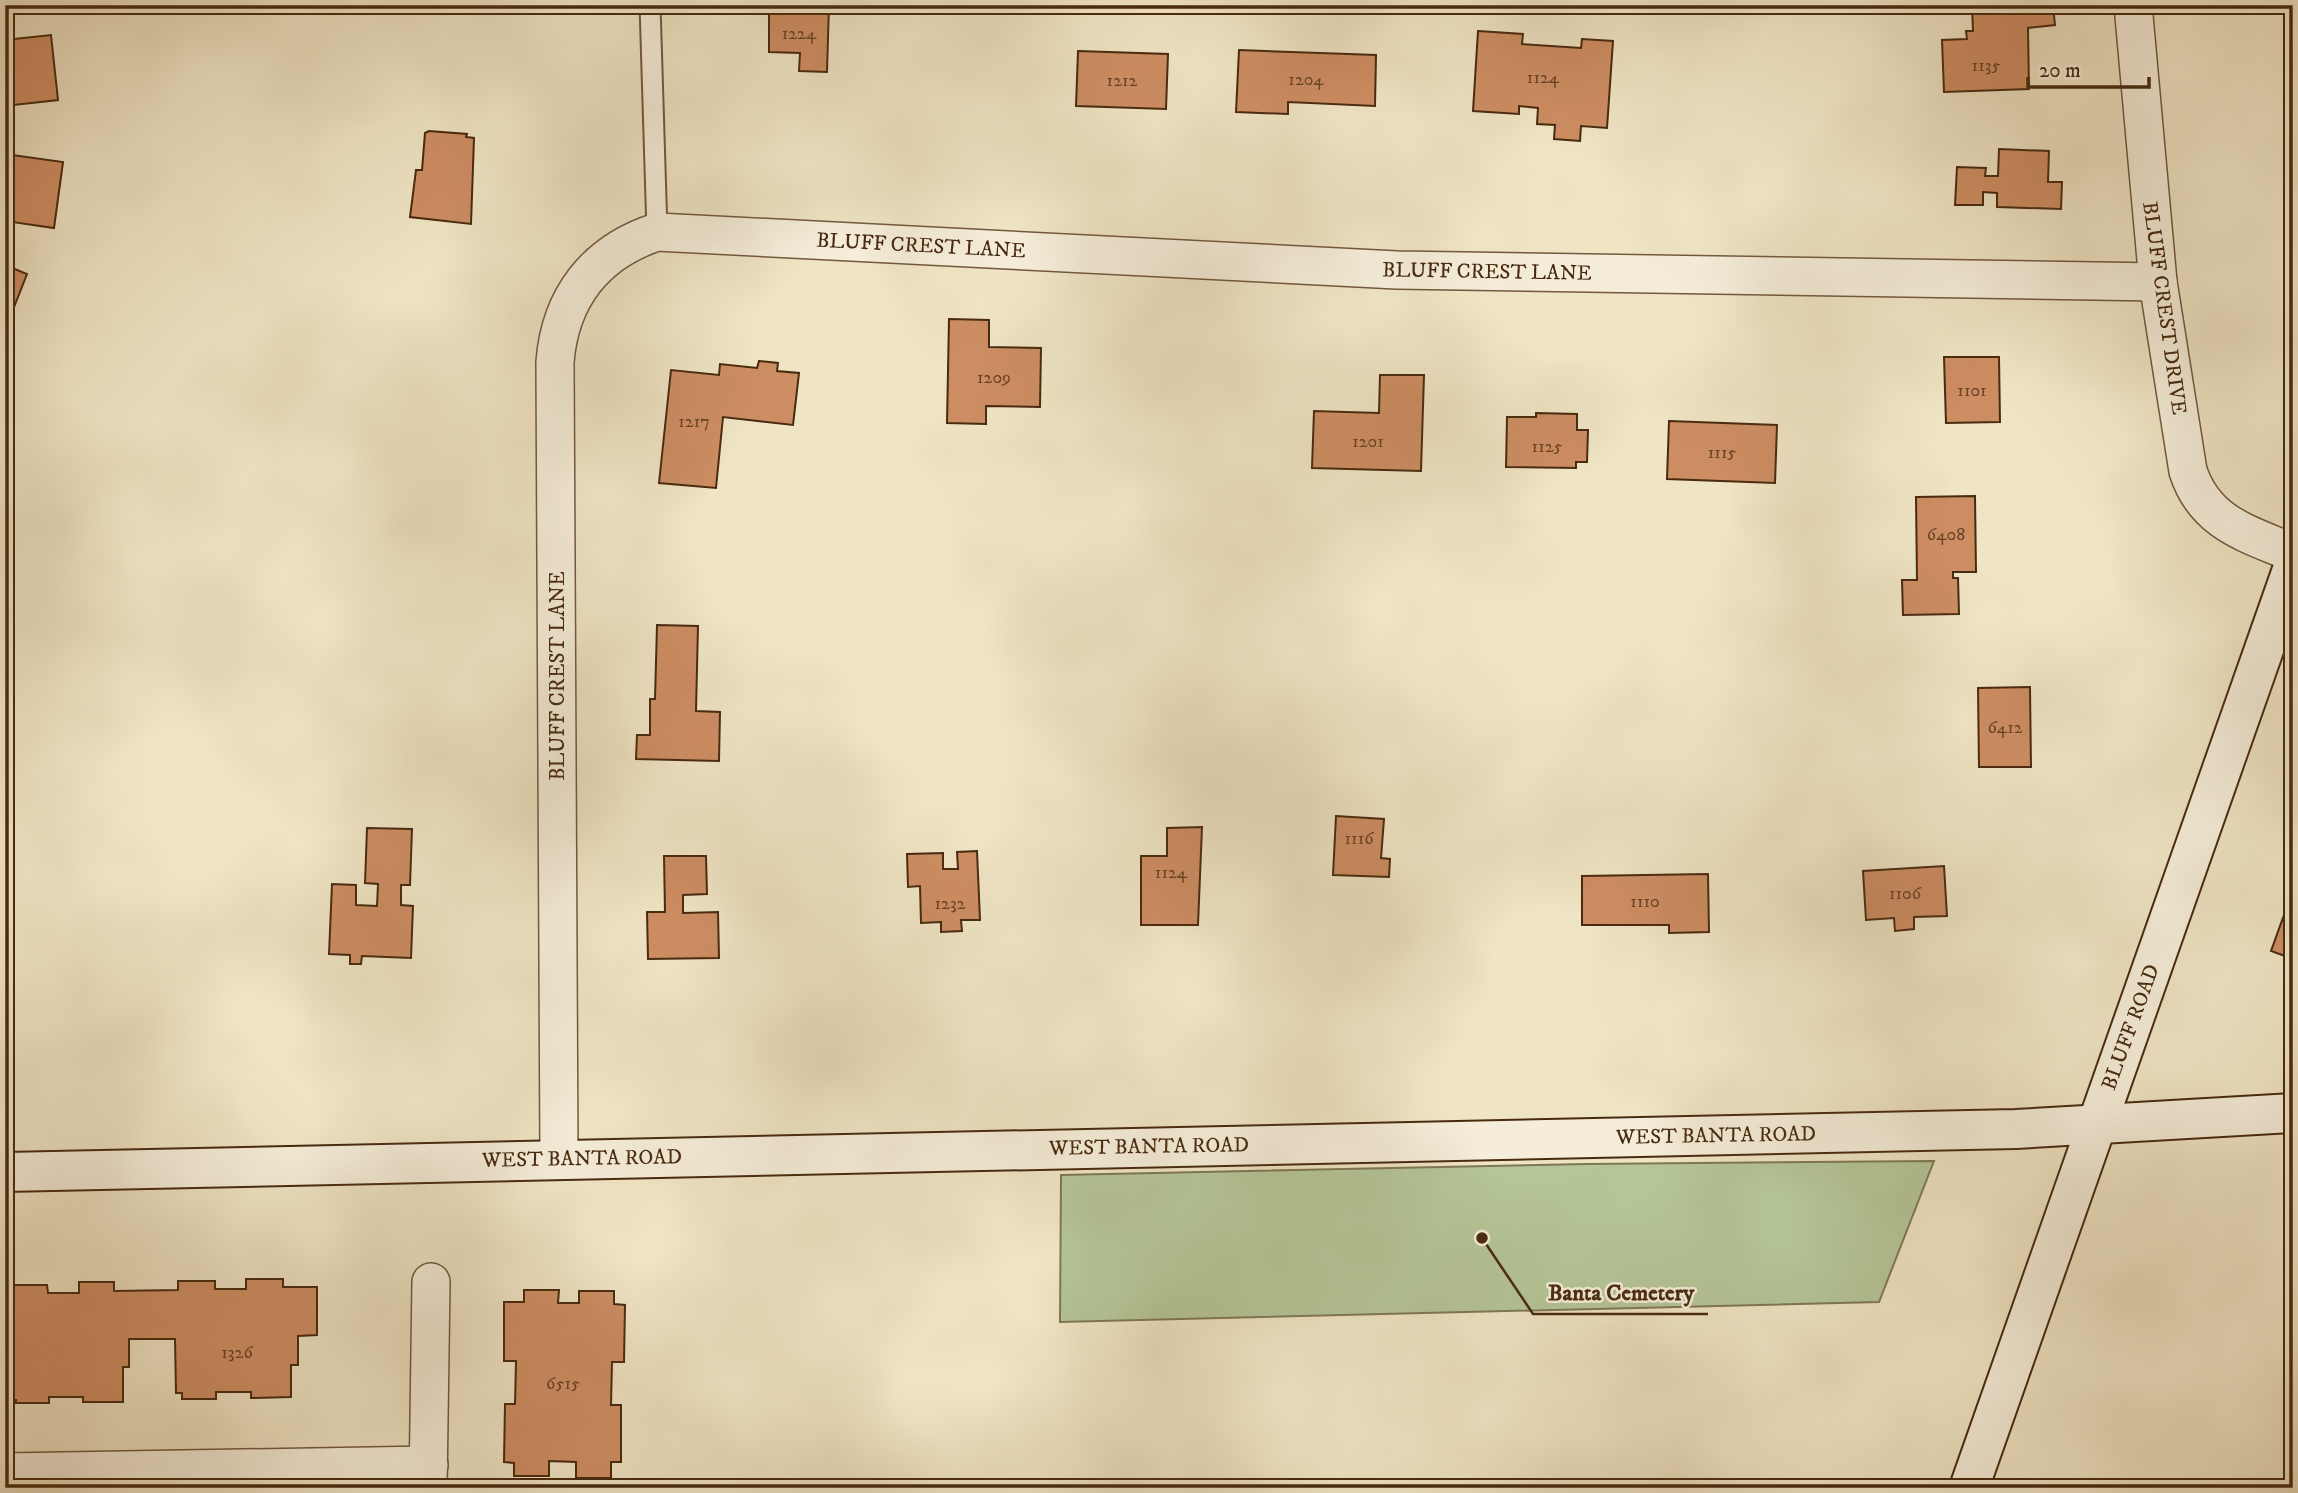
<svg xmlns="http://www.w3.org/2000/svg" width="2298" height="1493" font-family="'IM FELL DW Pica',serif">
<rect width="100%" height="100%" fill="#efe4c4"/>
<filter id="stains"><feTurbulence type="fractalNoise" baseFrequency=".00286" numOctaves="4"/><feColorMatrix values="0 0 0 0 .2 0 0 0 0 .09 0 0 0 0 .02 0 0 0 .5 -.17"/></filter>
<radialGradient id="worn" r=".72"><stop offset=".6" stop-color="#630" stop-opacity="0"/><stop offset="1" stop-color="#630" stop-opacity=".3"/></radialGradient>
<polygon fill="#b5c597" stroke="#7e7853" stroke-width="2" points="1934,1161 1879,1302 1060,1322 1061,1175 1586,1164"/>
<g fill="#cd8d63" stroke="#482a0f" stroke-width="2">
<polygon points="5,5 65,5 65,8 5,13"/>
<polygon points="732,5 829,5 827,72 799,71 800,53 769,52 769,14 732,14"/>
<polygon points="1972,5 2053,5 2055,25 2028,28 2029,89 1944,92 1942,40 1967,39 1966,31 1973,31"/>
<polygon points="1478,31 1523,34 1522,44 1581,48 1582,39 1613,41 1607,128 1581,126 1580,141 1554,139 1555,125 1537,124 1538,108 1519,106 1519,114 1473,111"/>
<polygon points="51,35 58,100 5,106 5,40"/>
<polygon points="1239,50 1376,55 1375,106 1288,102 1288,114 1236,112"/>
<polygon points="1078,51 1168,54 1166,109 1076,106"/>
<polygon points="429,131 467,134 466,137 474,138 471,224 410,217 416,170 422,170 425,133"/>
<polygon points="1999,149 2049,151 2048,182 2062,182 2061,209 1997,207 1997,193 1983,192 1983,205 1955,205 1957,167 1986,168 1985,176 1998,176"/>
<polygon points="5,154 63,162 54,228 5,221"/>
<polygon points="5,265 27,274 7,325 5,325"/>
<polygon points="949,319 989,320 989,347 1041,348 1040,407 986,406 986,424 947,423"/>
<polygon points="1944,357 1999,357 2000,422 1946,423"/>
<polygon points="759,361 778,363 777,371 799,373 793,425 723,417 716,488 659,483 671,370 719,375 720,364 757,368"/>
<polygon points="1380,375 1424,375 1421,471 1312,468 1314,411 1379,413"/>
<polygon points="1536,413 1577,414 1577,430 1588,430 1587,462 1576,462 1576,468 1506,467 1507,417 1536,417"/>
<polygon points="1669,421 1777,425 1775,483 1667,479"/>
<polygon points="1975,496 1976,572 1953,572 1953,578 1958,578 1959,614 1903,615 1902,580 1917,580 1916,497"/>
<polygon points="657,625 698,626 696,711 720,712 719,761 636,759 637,735 650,735 650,699 655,699"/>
<polygon points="2030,687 2031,767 1979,767 1978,688"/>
<polygon points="1336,816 1384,819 1381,858 1390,859 1389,877 1333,875"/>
<polygon points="1202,827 1198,925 1141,925 1141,856 1167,856 1167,828"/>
<polygon points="367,828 412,829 410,885 401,885 401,905 413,906 411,958 362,956 361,964 350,964 350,955 329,954 332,884 356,885 356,905 377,906 378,884 365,883"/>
<polygon points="977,851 980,920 961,920 962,931 941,932 941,922 921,923 920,886 908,887 907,854 943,853 943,869 958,869 957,852"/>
<polygon points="664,856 706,856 707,894 683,895 683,913 718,912 719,958 648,959 647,912 665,912"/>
<polygon points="1944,866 1947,916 1914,917 1914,929 1895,931 1894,918 1866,920 1863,871"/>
<polygon points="1708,874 1709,932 1669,933 1669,925 1582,925 1582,876"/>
<polygon points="2293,890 2293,959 2271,951"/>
<polygon points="246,1279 283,1279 283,1287 317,1287 317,1335 298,1336 298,1365 291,1365 291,1397 251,1398 251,1392 216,1392 216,1399 182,1399 182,1393 176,1393 175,1339 129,1339 129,1367 123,1367 123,1402 83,1402 83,1397 49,1397 49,1403 16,1403 16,1400 8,1400 5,1295 11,1295 11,1285 47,1285 48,1293 79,1293 79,1282 114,1282 114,1291 178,1290 178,1281 215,1281 215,1289 246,1289"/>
<polygon points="524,1290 559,1290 558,1303 579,1303 579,1291 614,1291 614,1304 625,1305 624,1362 612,1362 611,1405 621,1405 621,1462 611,1462 611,1478 576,1478 576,1462 549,1461 549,1476 514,1476 514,1463 504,1462 505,1404 515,1404 516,1361 504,1361 504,1302 524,1302"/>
</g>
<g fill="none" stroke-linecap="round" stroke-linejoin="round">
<g stroke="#72583c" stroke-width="23">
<polyline id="lane" points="650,5 657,232"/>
</g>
<g stroke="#72583c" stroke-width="40">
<g id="street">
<path d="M2133 5 2158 282 2188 471C2205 523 2246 533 2293 553"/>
<path d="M559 1158 555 362C560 298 595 252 657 232L1397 270 2158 282"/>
<polyline points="5,1472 429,1465"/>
<polyline points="428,1488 431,1282"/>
</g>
</g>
<g stroke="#482a0f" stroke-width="42">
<g id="secondary">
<polyline points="5,1172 2016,1129 2293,1113"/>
<polyline points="1969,1488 2293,567"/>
</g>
</g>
<use href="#lane" stroke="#f5edd9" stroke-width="19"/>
<use href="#street" stroke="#f5edd9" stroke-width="37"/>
<use href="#secondary" stroke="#f5edd9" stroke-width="38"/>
</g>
<g text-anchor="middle" stroke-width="5" stroke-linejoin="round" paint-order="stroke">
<g font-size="18" fill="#694324">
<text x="799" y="39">1224</text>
<text x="1986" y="71">1135</text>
<text x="1543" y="83">1124</text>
<text x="1306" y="85">1204</text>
<text x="1122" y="86">1212</text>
<text x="994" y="383">1209</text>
<text x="1972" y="396">1101</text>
<text x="694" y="427">1217</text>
<text x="1368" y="447">1201</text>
<text x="1547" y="452">1125</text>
<text x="1722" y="458">1115</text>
<text x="1946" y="540">6408</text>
<text x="2005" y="733">6412</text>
<text x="1359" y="844">1116</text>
<text x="1171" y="878">1124</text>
<text x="1905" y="899">1106</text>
<text x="1645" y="907">1110</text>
<text x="950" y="909">1232</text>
<text x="237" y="1358">1326</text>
<text x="563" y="1389">6515</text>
</g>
<g font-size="21" fill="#482a0f" stroke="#f5edd9">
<text transform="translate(921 245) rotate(3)" y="7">BLUFF CREST LANE</text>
<text transform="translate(1487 271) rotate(1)" y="7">BLUFF CREST LANE</text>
<text transform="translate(2165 308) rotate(82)" y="7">BLUFF CREST DRIVE</text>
<text transform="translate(557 676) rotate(-90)" y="7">BLUFF CREST LANE</text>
<text transform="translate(2130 1027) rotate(-70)" y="7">BLUFF ROAD</text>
<text transform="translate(1716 1135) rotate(-1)" y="7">WEST BANTA ROAD</text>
<text transform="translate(1149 1146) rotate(-1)" y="7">WEST BANTA ROAD</text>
<text transform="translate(582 1158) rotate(-1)" y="7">WEST BANTA ROAD</text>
</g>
</g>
<path fill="none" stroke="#482a0f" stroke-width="2.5" d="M1482 1238L1533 1314H1708"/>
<circle fill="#482a0f" stroke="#f5edd9" stroke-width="2.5" cx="1482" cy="1238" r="7"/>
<g font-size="23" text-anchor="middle" font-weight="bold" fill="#482a0f" stroke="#f5edd9" stroke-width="5" stroke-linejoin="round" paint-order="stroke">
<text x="1621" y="1300">Banta Cemetery</text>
</g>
<rect width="2298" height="1493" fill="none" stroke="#efe4c4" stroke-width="28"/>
<rect x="7" y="7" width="2284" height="1479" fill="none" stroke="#482a0f" stroke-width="3.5"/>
<rect x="14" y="14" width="2270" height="1465" fill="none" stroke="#482a0f" stroke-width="2"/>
<path d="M2028 77v10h121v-10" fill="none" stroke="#482a0f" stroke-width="3.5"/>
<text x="2039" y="77" font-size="21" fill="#482a0f" stroke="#f5edd9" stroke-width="5" paint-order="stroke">20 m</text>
<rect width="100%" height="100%" filter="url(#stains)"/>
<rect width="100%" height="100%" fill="url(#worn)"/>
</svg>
